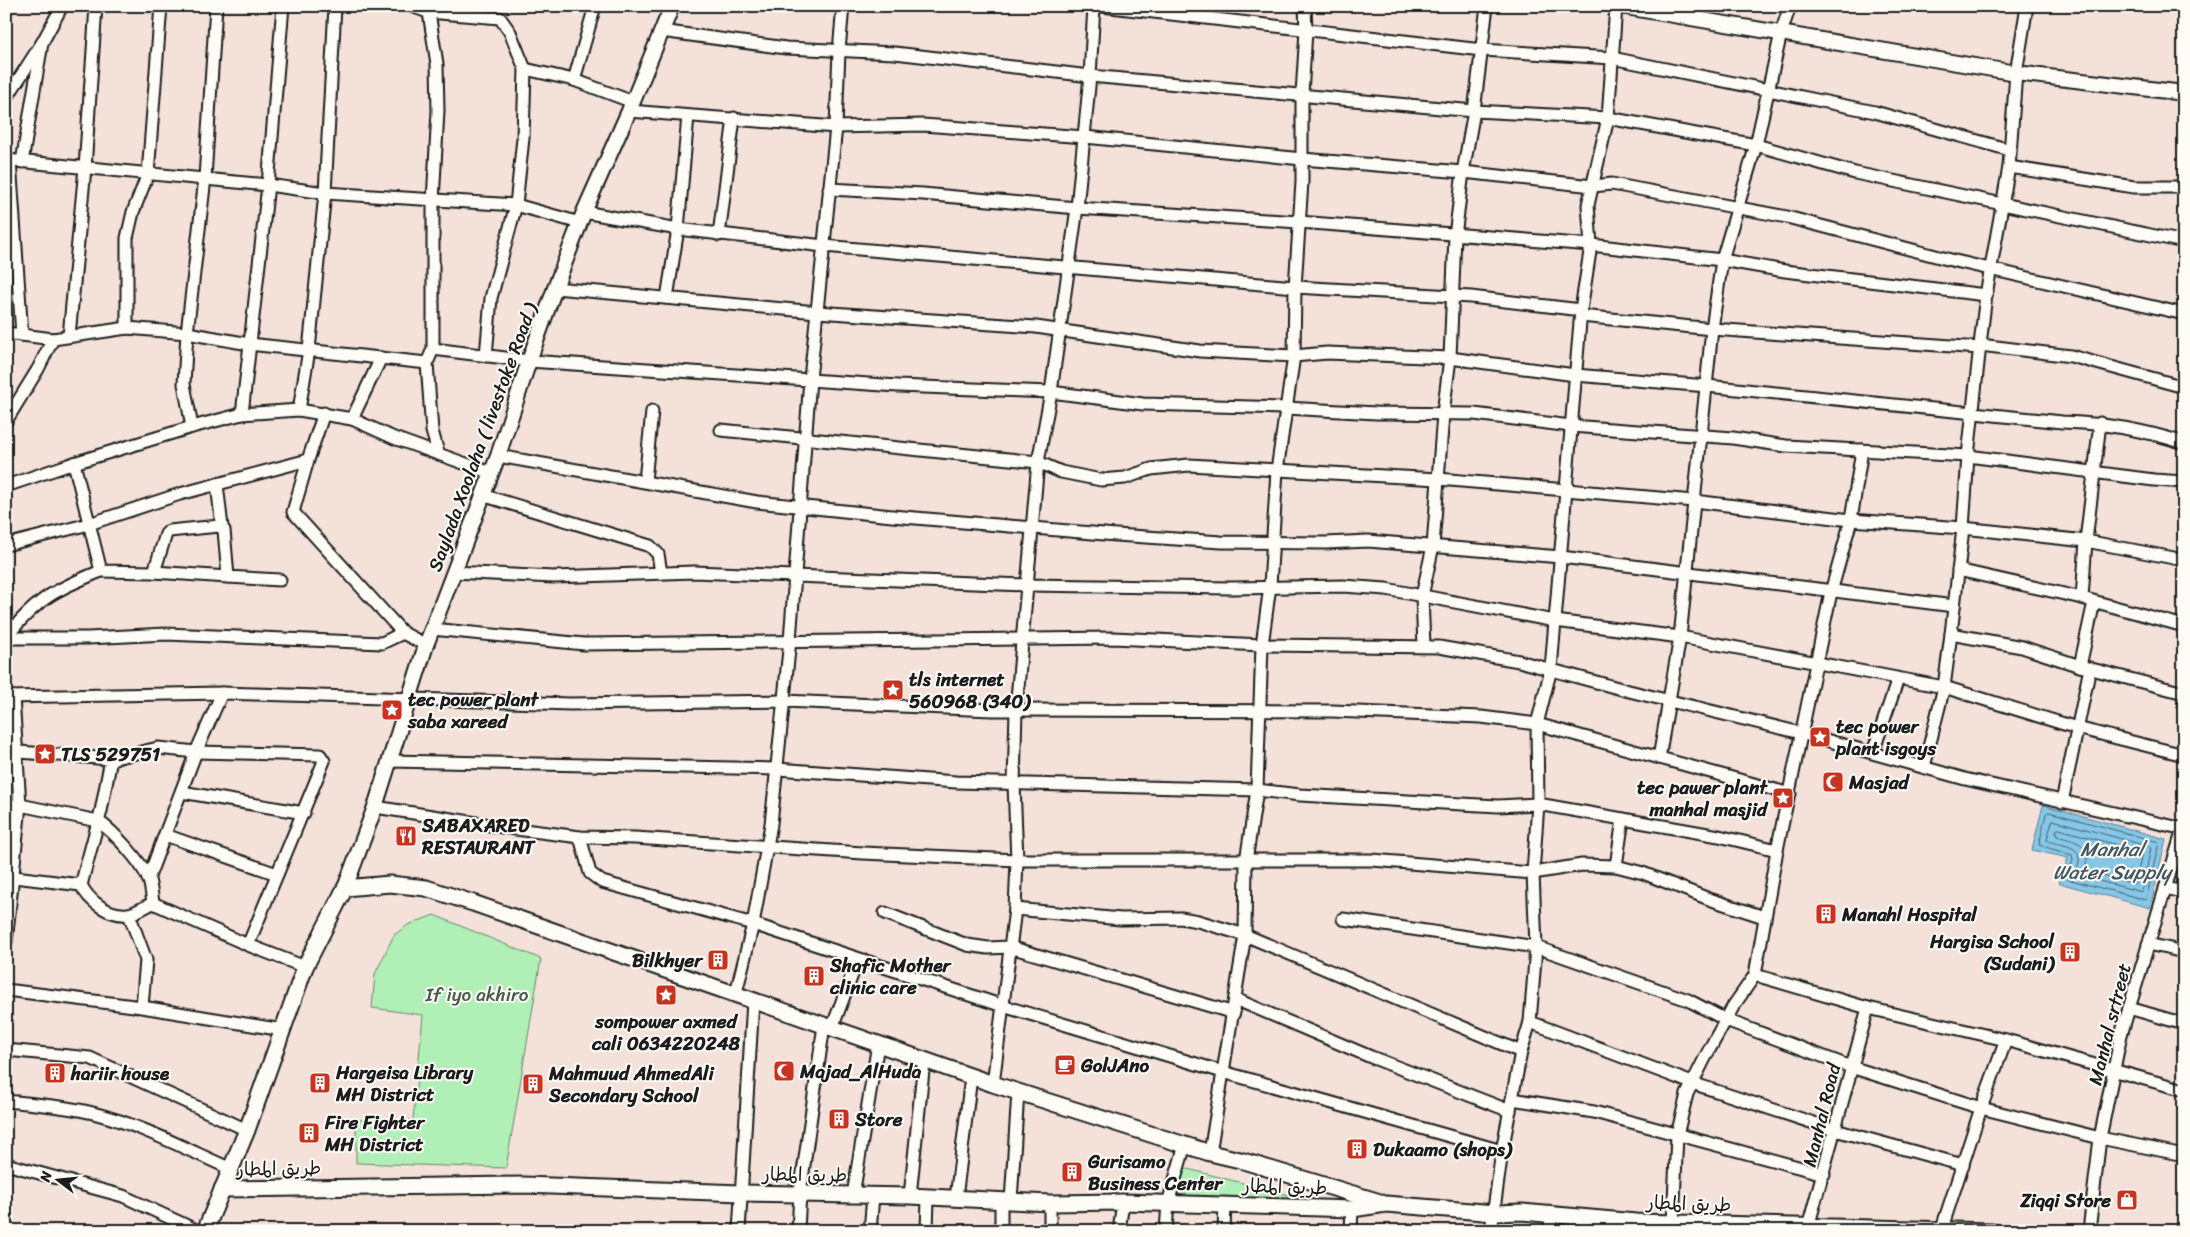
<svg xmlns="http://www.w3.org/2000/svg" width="2190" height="1237" font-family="Sriracha,'Playpen Sans Arabic',sans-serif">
<rect width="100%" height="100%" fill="#f4e2da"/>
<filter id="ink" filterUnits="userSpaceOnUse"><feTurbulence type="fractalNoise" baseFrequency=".02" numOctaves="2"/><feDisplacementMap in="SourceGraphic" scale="10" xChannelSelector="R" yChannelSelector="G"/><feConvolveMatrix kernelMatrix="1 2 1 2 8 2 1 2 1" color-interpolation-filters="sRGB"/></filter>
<g filter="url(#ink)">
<g fill="#b0efb6" stroke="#668669">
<polygon points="434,915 541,959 506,1168 356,1163 356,1120 413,1120 423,1015 372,1008 375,974 394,935 408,925"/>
<polygon points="1184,1168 1289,1195 1288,1202 1177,1197"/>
</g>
<polygon fill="#86c6e7" stroke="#5c8296" points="2043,805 2166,839 2150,908 2059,883 2068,858 2032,850"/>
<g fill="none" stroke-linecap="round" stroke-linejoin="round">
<g stroke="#46606d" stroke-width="1">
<polygon points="2049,812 2159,842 2146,900 2067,879 2073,860 2072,855 2039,845 2046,814"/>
<path d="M2053 820 2151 847 2142 892 2076 875C2075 870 2079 866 2079 860 2080 843 2056 846 2047 840Z"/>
<path d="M2059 829 2142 852 2136 883 2134 884 2086 870C2085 866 2087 863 2087 859 2087 841 2070 840 2057 836L2056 831Z"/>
</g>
<g stroke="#1c1c1c" stroke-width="15">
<g id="minor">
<polyline points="411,6 428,12 500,18 510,32 525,69 523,138 516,205 491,298 486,356"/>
<polyline points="428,6 437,64 438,111 433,201 433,349 427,363 432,431 438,452"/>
<polyline points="1102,6 1482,50 1612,58 1875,112 2010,150"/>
<polyline points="661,31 786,48 895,53 1090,76 1474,111 1608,118 1756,145 1855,173 2184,242"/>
<polyline points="525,69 574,80 633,102"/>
<polyline points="574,80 595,6"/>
<polyline points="6,99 42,43 62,6"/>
<polyline points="629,111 836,127 923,125 1085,137 1302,159 1463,172 1593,186 1612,184 1787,217 1951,260 2184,314"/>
<polyline points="6,160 268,185 325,193 516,205 580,223"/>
<polyline points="10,161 22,335"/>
<polyline points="22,162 42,43"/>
<polyline points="2009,167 2134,187 2184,187"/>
<polyline points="829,189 923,194 1077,208 1299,222 1591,245 1722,260 1785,271 1986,295"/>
<polyline points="584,212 678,229 824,246 1295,287 1471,297 1581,310"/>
<polyline points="719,235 734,118"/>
<path d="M555 288 817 312 1036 327 1200 351 1294 356 1327 353 1450 358 1575 375 1707 386 2062 422C2104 423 2144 430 2184 443"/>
<polyline points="667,298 678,229 688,116"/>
<polyline points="1581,316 1712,329 1980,348"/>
<polyline points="127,328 127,238 133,212 148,174 161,6"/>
<polyline points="6,333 53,339 127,328 187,333 249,344 427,363"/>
<polyline points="69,336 85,168 96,6"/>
<polyline points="1980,345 2071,356 2184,387"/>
<polyline points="433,349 529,361 898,386 1051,392 1143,404 1286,408 1376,413 1474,414 1571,426 1733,438 1786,446 1968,456 2154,480 2184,482"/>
<polyline points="299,410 309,350 325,193 335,6"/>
<polyline points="324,413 308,460 293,512 403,633 426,645"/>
<polyline points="242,414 268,185 283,6"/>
<polyline points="352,419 381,358"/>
<polyline points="6,421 38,369 53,339"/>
<polyline points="192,427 184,384 187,333 205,178 216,6"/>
<polyline points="721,430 1038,462 1061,472 1101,480 1125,478 1151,469 1189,465 1438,479 1694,501 1851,520 1963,528 2086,541 2184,560"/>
<polyline points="498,456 757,502 892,516 1116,535 1221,542 1326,543 1368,541 1561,557 1954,606"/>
<polyline points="74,463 101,571 154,572 166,534 169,531 219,526 224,530 228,577 280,580"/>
<polyline points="645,481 652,411"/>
<polyline points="217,484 222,527"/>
<polyline points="6,486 74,463 192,427 242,414 299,410 352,419 394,438 491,473"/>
<polyline points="482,495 650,546 658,554 661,573"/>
<polyline points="6,545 89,524 180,494 308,460"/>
<polyline points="1958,570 2082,598 2184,626"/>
<polyline points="154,572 228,577"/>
<polyline points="453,572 554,577 694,572 1027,585 1231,588 1343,586 1386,589 1555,621 1680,637 1944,687 2077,728 2184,755"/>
<polyline points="2082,598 2086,541 2100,423"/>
<polyline points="432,629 584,644 1113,638 1262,645 1439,647 1519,661 1629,691 1801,733 1965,779 2184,829"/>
<polyline points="1951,634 2022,647 2080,666 2184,693"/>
<path d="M6 637C39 597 55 590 101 571"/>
<polyline points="6,638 88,638 166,634 382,643 403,633"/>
<polyline points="1424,646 1422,596 1433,546 1443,414 1450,358 1455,236 1463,172 1474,111 1487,6"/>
<polyline points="2080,666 2094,602"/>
<polyline points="6,697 222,693 570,704 784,701 992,710 1332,711 1481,717 1537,724 1790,794"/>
<polyline points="6,751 111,759 101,811 81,885"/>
<polyline points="1873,752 1898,679"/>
<polyline points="1659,758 1680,637 1712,329 1722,260 1756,145 1781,33 1790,6"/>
<polyline points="111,759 158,748 196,752 320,755 324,761 248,945"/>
<polyline points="390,761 777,769 956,782 1257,790 1300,795 1498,806 1538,804 1719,836 1777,850 1755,975 1734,1005 1709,1050 1687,1094 1677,1135 1673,1223"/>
<polyline points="1924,767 1944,687 1951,634 1963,528 1968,456 1980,345 1986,295 2009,167 2016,73 2027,6"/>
<polyline points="182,792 304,813"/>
<polyline points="2062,802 2090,668"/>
<path d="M6 806 20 805 98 821C114 832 141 861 149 880 151 887 152 895 153 903"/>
<polyline points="375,807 516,829 580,837 635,838 863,853 1017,860 1372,860 1533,873 1582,865 1616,866 1643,873 1709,899 1764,917"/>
<polyline points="165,835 277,874"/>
<polyline points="580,837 590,873 602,882 753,924 1003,1006 1223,1072 1502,1151"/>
<polyline points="1777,850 1831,592 1851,520 1862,450"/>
<polyline points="1616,866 1623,819"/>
<path d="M6 876 81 885C89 901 108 916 128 914 136 913 146 906 153 903L248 945 305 967"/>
<polyline points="148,879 196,752 222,693"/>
<polyline points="2165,888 2184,892"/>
<polyline points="1015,909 1121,919 1181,918 1198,921 1245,935 1521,1052"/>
<polyline points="885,913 967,945 988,948 1010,947 1234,1013"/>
<polyline points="129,914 146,960 142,1007"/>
<polyline points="1343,919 1536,947 1688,1000 1726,1020 1851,1067 1981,1108 2100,1138 2184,1155"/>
<polyline points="6,943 20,805 13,697"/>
<polyline points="2148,944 2184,952"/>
<polyline points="1755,975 1868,1008 2006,1040 2184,1090"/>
<polyline points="6,990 142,1007 283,1030"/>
<polyline points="736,993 753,924 771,824 790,640 810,379 836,127 839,51 843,6"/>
<polyline points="1235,999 1371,1057 1510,1111"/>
<polyline points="2129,1008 2184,1024"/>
<polyline points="1530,1022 1692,1083 1835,1130 1963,1165"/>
<polyline points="832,1028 858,959"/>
<polyline points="6,1050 90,1058 247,1130"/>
<polyline points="993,1084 1015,909 1017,860 1014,784 1016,710 1038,462 1051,392 1077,208 1090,76 1094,6"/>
<polyline points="1512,1099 1594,1112 1824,1174"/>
<path d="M6 1101C35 1104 65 1106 93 1113 141 1125 186 1149 231 1169"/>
<polyline points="1210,1153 1245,935 1246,861 1257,790 1262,645 1270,586 1277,470 1294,356 1295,287 1302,182 1302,94 1306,31 1305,6"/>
<polyline points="6,1164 123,1196 198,1231"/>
<polyline points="853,1195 878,1044"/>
<polyline points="910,1196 924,1061"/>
<polyline points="956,1198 971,1077"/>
<polyline points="1011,1201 1018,1092"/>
<polyline points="1050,1203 1050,1231"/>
<polyline points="739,1231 753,1001"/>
<polyline points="798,1231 800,1193 824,1025"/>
<polyline points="870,1231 873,1196"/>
<polyline points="927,1231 928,1198"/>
<polyline points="1001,1231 1001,1201"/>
<polyline points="1119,1231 1123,1202"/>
<polyline points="1166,1231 1168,1203 1185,1145"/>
<polyline points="1224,1231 1225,1204"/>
<polyline points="1351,1231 1352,1209"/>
<polyline points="1491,1231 1502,1151 1521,1052 1530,1022 1536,947 1533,873 1538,804 1537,724 1551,669 1581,310 1591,245 1588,205 1608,118 1616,6"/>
<polyline points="1550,1231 1551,1215"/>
<polyline points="1807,1231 1868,1008"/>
<polyline points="1941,1231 1981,1108 2006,1040"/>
<polyline points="2089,1231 2100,1138 2121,1035 2184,826"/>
</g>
</g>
<g stroke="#1c1c1c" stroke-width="18">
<g id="tertiary">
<polyline points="1620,6 2016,73 2184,93"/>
<polyline points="345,888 375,807 426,645 498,456 529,361 555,288 584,212 629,111 672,6"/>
</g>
</g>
<g stroke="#1c1c1c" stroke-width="19">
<g id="secondary">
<polyline points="222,1189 524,1185 741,1193 910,1196 1050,1203 1123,1202 1352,1209 1386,1204 1495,1213 1522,1212 1636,1222 1992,1231"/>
<polyline points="205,1231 247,1130 305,967 345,888 390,884 426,888 473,903 993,1084 1210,1153 1240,1160 1380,1202"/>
</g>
</g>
<use href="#minor" stroke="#fdfcf7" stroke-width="11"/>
<use href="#tertiary" stroke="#fdfcf7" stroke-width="14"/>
<use href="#secondary" stroke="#fdfcf7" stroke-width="15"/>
</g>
</g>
<defs>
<g id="sight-square" transform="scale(1.125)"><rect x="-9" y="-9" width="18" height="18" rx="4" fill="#c8321e" stroke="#fdfcf7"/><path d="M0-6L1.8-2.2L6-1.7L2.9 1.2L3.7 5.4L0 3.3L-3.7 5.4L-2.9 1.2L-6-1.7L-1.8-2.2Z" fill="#fff"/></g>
<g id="mosque-square" transform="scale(1.125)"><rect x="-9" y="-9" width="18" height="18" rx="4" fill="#c8321e" stroke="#fdfcf7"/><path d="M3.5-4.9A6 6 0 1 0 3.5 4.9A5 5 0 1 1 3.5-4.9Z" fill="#fff"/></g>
<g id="restaurant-square" transform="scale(1.125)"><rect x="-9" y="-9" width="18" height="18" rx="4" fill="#c8321e" stroke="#fdfcf7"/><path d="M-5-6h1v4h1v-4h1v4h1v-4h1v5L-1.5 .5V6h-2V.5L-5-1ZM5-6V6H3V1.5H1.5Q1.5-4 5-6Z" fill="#fff"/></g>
<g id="building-square" transform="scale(1.125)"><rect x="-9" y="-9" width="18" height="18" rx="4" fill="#c8321e" stroke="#fdfcf7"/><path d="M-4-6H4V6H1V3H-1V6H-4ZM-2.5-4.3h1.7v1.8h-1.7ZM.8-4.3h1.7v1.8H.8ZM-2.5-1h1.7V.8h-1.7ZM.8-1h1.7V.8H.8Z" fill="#fff"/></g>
<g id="cafe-square" transform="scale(1.125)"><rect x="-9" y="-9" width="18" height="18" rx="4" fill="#c8321e" stroke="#fdfcf7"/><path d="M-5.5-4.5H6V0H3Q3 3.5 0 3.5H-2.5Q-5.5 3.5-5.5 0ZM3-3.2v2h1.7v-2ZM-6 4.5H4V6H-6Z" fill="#fff"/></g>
<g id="shop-square" transform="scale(1.125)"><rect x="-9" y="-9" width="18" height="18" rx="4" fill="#c8321e" stroke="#fdfcf7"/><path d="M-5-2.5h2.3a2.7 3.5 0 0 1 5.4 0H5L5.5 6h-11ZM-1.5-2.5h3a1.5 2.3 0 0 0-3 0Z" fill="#fff"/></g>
</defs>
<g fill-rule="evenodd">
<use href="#sight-square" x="893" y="690"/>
<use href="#sight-square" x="392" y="710"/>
<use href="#sight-square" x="1820" y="737"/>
<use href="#sight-square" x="45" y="754"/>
<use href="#mosque-square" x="1833" y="782"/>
<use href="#sight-square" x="1783" y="798"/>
<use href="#restaurant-square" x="406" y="836"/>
<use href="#building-square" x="1826" y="914"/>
<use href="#building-square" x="2070" y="952"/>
<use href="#building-square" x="718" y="960"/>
<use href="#building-square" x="814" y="976"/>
<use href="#sight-square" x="666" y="995"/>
<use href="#cafe-square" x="1065" y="1065"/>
<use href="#mosque-square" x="784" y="1071"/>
<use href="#building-square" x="55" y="1073"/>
<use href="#building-square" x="320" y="1083"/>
<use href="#building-square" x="533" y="1084"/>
<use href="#building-square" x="839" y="1119"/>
<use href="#building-square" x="309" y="1133"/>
<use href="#building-square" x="1357" y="1149"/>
<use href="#building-square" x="1072" y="1172"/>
<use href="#shop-square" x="2127" y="1200"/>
</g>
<g text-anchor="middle" stroke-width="4" stroke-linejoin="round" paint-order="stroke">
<g font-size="19" fill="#1c1c1c" stroke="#fdfcf7">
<text transform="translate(482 437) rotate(-70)" y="7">Saylada Xoolaha ( livestoke Road )</text>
<text transform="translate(2109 1024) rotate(-76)" y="7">Manhal srtreet</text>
<text transform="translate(1821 1115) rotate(-76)" y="7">Manhal Road</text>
<text transform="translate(279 1168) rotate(-1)" y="7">طريق المطار</text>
<text transform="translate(805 1174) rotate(1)" y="7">طريق المطار</text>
<text transform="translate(1285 1186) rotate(2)" y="7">طريق المطار</text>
<text transform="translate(1689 1203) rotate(2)" y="7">طريق المطار</text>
</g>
<g font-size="19" font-weight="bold" fill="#1c1c1c" stroke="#fdfcf7" text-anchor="start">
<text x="909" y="686">tls internet<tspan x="909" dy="22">560968 (340)</tspan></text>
<text x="408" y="706">tec power plant<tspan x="408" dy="22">saba xareed</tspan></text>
<text x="1836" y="733">tec power<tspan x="1836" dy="22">plant isgoys</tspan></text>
<text x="61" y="761">TLS 529751</text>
<text x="1849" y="789">Masjad</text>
<text x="1767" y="794" text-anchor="end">tec pawer plant<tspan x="1767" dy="22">manhal masjid</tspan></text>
<text x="422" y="832">SABAXARED<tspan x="422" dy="22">RESTAURANT</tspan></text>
<text x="1842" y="921">Manahl Hospital</text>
<text x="2054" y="948" text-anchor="end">Hargisa School<tspan x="2054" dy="22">(Sudani)</tspan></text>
<text x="702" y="967" text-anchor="end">Bilkhyer</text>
<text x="830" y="972">Shafic Mother<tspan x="830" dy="22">clinic care</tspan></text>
<text x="666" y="1028" text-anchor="middle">sompower axmed<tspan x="666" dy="22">cali 0634220248</tspan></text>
<text x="1081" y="1072">GolJAno</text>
<text x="800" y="1078">Majad_AlHuda</text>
<text x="336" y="1079">Hargeisa Library<tspan x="336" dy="22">MH District</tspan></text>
<text x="71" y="1080">hariir house</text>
<text x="549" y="1080">Mahmuud AhmedAli<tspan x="549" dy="22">Secondary School</tspan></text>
<text x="855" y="1126">Store</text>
<text x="325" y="1129">Fire Fighter<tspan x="325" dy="22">MH District</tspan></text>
<text x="1373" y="1156">Dukaamo (shops)</text>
<text x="1088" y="1168">Gurisamo<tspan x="1088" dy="22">Business Center</tspan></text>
<text x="2111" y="1207" text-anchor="end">Ziqqi Store</text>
</g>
<g font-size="19" fill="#485b4a" stroke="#fdfcf7">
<text x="477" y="1001">If iyo akhiro</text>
</g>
<g font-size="20" font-style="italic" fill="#415863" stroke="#fdfcf7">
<text x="2112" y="856">Manhal<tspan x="2112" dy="23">Water Supply</tspan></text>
</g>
</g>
<rect width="2190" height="1237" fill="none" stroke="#fdfcf7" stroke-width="25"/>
<rect x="12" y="12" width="2165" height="1212" fill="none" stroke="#1c1c1c" stroke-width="2" filter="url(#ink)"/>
<g transform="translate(58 1180) rotate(286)" stroke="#fdfcf7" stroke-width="4" paint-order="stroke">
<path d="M0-4L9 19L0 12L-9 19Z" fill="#1c1c1c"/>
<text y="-8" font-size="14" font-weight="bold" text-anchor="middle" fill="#1c1c1c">N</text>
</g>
</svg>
